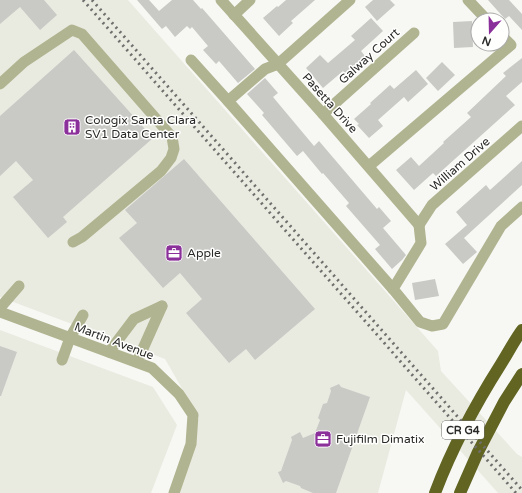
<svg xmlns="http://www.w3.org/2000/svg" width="522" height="493" font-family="'Varela Round',sans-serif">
<rect width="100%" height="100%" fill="#f7f8f4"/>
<g fill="#eaebe0">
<polygon points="0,0 128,0 438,351 441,371 517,454 522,457 522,493 498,493 406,390 378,493 172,493 199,418 165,359 0,297"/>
<polygon points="0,330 153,387 177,425 151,493 0,493"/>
</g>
<g fill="#c9c9c6">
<polygon points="0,0 44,0 57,15 40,30 20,7 0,24"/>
<polygon points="137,0 149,0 159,11 172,0 193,0 201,9 202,8 255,69 238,83 219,61 216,64 203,50 208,46 192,27 190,29 187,26 175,37 166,26 162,29"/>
<polygon points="286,0 315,0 291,21 293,23 279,36 263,18 277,6 278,7"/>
<polygon points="373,0 390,0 395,5 377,21 365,7"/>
<polygon points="488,0 509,0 522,14 522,30 509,16 505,19"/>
<polygon points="371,18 383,31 361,51 365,56 345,73 343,71 323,88 306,68 320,55 328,63 355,40 351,36"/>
<polygon points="472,21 473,47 454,48 453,22"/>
<polygon points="74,50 153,138 63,217 67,222 48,238 13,197 33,180 16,161 0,176 0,116"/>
<polygon points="522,58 522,82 506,96 515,105 436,176 433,173 414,190 396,170 411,157 419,166 444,143 443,142 471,117 467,113 506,76 503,73"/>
<polygon points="442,62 455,75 438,91 426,78"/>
<polygon points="416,70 428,84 408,102 404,97 378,120 383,126 369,138 357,125 359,124 354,119 371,104 370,103 390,85 394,89"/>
<polygon points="265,78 278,93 273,97 314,146 319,141 377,209 379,207 391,221 383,228 406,255 402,260 392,269 375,249 380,245 346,206 349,203 323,173 322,174 303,151 297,156 262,115 264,113 247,94"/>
<polygon points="184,159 315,309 255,360 246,349 229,363 186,313 202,299 180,273 163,288 119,238 137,223 125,210"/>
<polygon points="522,161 522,185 464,238 477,252 463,264 445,244 467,225 456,212 486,185 490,190"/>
<polygon points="435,279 439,296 415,300 412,283"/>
<polygon points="0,346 17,352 1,396 0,396"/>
<polygon points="339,384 341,387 370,397 336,493 313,493 301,488 300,486 286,481 283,483 278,472 281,471 292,440 291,437 300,432 303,438 315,433 320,420 318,418 323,404 327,403 331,391 330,388"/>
</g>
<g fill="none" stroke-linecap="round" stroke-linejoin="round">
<g stroke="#b1b490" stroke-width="11">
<polyline points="221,0 323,114 419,225"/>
<polyline points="350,0 278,64 265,69 228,101 393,289"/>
<polyline points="468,0 487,20"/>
<polyline points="234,15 250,0"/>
<polyline points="191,60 228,101"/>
<polyline points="0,84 24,62 72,30 82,34 172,137 174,149 171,158 161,171 82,237 73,242"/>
<polyline points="323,114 414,33"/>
<polyline points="369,166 511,45 502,36"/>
<polyline points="419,225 421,243 393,289 420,322 432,326 443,324 501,226 522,207"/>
<polyline points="419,225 432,205 522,126"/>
<polyline points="0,308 19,286"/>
<polyline points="0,312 152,368 179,394 193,415 191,444 174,493"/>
<polyline points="109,352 134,319 162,306"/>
<polyline points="62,360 70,338 83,315"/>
<polyline points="137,362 162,306"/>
</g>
<g stroke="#626522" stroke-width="12">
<path d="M435 493C452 448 475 405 501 364 508 353 514 341 522 330"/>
<polyline points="460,493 478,452 504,402 522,374"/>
</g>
<g stroke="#6f6f6d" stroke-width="3" stroke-dasharray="2 4" stroke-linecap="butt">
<polyline points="83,0 516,493"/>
<polyline points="92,0 522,490"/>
</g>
</g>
<defs>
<g id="building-square" transform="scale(0.9)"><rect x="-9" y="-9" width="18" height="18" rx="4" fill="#8b2f9a" stroke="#fffffe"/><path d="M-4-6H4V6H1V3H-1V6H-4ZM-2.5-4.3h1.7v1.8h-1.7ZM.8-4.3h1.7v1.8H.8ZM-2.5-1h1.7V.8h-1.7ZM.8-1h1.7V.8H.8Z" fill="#fff"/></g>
<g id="office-square" transform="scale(0.9)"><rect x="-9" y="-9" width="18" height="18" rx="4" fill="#8b2f9a" stroke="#fffffe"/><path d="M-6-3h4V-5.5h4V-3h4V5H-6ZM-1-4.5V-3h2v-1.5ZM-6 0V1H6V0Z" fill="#fff"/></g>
</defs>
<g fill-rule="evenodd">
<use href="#building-square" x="72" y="127"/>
<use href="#office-square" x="174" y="253"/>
<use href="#office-square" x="323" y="439"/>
</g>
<g text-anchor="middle" stroke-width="3" stroke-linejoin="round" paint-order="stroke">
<rect fill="#fffffe" stroke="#6a6a69" stroke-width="1" x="442" y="421" width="42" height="18" rx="3"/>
<g font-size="11" font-weight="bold" fill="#2a2a29">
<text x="463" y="434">CR G4</text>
</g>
<g font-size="12" fill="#2a2a29" stroke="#fffffe">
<text transform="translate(369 56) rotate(-42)" y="4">Galway Court</text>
<text transform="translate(330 103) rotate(48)" y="4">Pasetta Drive</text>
<text transform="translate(460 164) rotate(-41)" y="4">William Drive</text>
<text transform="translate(114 341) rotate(21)" y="4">Martin Avenue</text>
</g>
<g font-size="12" fill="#2a2a29" stroke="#fffffe" text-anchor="start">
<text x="85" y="124">Cologix Santa Clara<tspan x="85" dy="14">SV1 Data Center</tspan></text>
<text x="187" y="257">Apple</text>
<text x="336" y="443">Fujifilm Dimatix</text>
</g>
</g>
<g transform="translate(490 32) rotate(200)"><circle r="19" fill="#fffffe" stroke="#aaaaa9"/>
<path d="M0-3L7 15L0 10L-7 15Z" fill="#8b2f9a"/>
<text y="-6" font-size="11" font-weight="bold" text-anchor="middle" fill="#2a2a29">N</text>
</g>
</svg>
